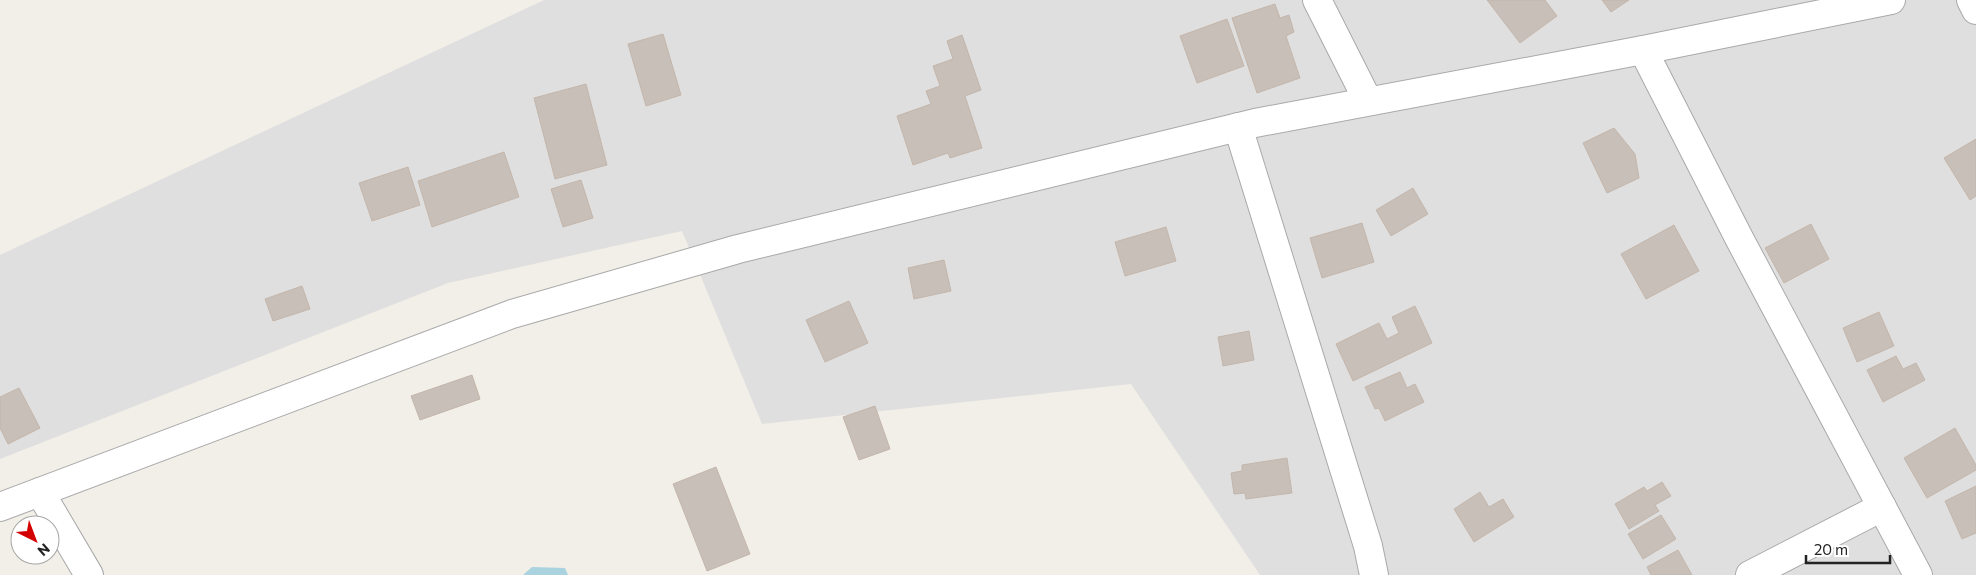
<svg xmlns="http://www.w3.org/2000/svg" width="1976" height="575" font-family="Commissioner,sans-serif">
<rect width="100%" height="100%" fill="#f2efe9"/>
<polygon fill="#e0dfdf" points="544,0 1976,0 1976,575 1260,575 1131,384 762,424 682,231 448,283 0,459 0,255"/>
<polygon fill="#aad3df" points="532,567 565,568 568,575 523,575"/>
<g fill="#c7bfb8" stroke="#c4b6ab">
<polygon points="1487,0 1545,0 1557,16 1520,43"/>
<polygon points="1602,0 1629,0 1611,12"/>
<polygon points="1275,4 1280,18 1289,15 1294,32 1286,36 1300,78 1257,93 1232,18"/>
<polygon points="1227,19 1244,66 1197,83 1180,36"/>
<polygon points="663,34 681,95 646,106 628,44"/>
<polygon points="962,35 981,90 965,96 982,148 950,158 948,153 913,165 897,116 931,104 926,91 940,86 933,66 953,59 947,41"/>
<polygon points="586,84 607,165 555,179 534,98"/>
<polygon points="1614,128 1635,154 1639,178 1607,193 1583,143"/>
<polygon points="1976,139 1976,196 1970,200 1944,158"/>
<polygon points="504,152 519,197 432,227 418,181"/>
<polygon points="408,167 420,205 372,221 359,183"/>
<polygon points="581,180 593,218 563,227 551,189"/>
<polygon points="1413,188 1428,214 1391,236 1376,210"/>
<polygon points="1362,223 1374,262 1322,278 1310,238"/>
<polygon points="1811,224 1829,259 1784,283 1765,248"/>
<polygon points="1674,225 1699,271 1646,299 1621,254"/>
<polygon points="1166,227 1176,261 1125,276 1115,242"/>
<polygon points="944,260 951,291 914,299 908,268"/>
<polygon points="302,286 310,309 273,321 265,299"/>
<polygon points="849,301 868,343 825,362 806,320"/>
<polygon points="1415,306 1432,343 1353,381 1336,344 1379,323 1387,339 1399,333 1392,317"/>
<polygon points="1879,312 1894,346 1857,362 1843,328"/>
<polygon points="1249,331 1254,360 1223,366 1218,337"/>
<polygon points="1896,356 1903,369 1916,363 1925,380 1883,402 1867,370"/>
<polygon points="1400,372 1407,388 1415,384 1424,402 1385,421 1379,408 1375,409 1365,387"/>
<polygon points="472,375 480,399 420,420 411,396"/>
<polygon points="19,388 40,428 8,444 0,428 0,397"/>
<polygon points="875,406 890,449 859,460 843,417"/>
<polygon points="1955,428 1976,465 1976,470 1927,498 1904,458"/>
<polygon points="1287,458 1292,493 1246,499 1245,493 1234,494 1231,473 1242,471 1242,465"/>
<polygon points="716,467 750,554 707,571 673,484"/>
<polygon points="1662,482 1671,496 1655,505 1659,511 1629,529 1615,504 1644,487 1647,491"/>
<polygon points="1976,486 1976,533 1962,539 1945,501"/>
<polygon points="1480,492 1489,507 1503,499 1514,517 1474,542 1454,509"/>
<polygon points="1661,515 1676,539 1643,559 1628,534"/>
<polygon points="1678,550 1692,575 1651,575 1647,567"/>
</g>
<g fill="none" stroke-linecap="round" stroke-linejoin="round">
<g stroke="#a9a9a9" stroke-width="30">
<g id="street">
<polyline points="1317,0 1368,101"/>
<polyline points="1971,0 1976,10"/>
<polyline points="1643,50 1739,238 1918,575"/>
<polyline points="1238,127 1368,546 1374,575"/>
<polyline points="40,492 89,575"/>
<polyline points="0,507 512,314 738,249 1255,123 1643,50 1891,0"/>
<polyline points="1750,575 1882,507"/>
</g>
</g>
<use href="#street" stroke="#fff" stroke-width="28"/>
</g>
<g transform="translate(35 540) rotate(138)"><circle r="24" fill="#ffffff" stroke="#a7a7a7"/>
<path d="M0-4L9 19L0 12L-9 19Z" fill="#d40000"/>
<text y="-8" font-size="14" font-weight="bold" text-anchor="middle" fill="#222222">N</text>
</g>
<path d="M1806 555v8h84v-8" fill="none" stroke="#222222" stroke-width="2.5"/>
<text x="1814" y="555" font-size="15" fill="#222222" stroke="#ffffff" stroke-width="4" paint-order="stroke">20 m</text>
</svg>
